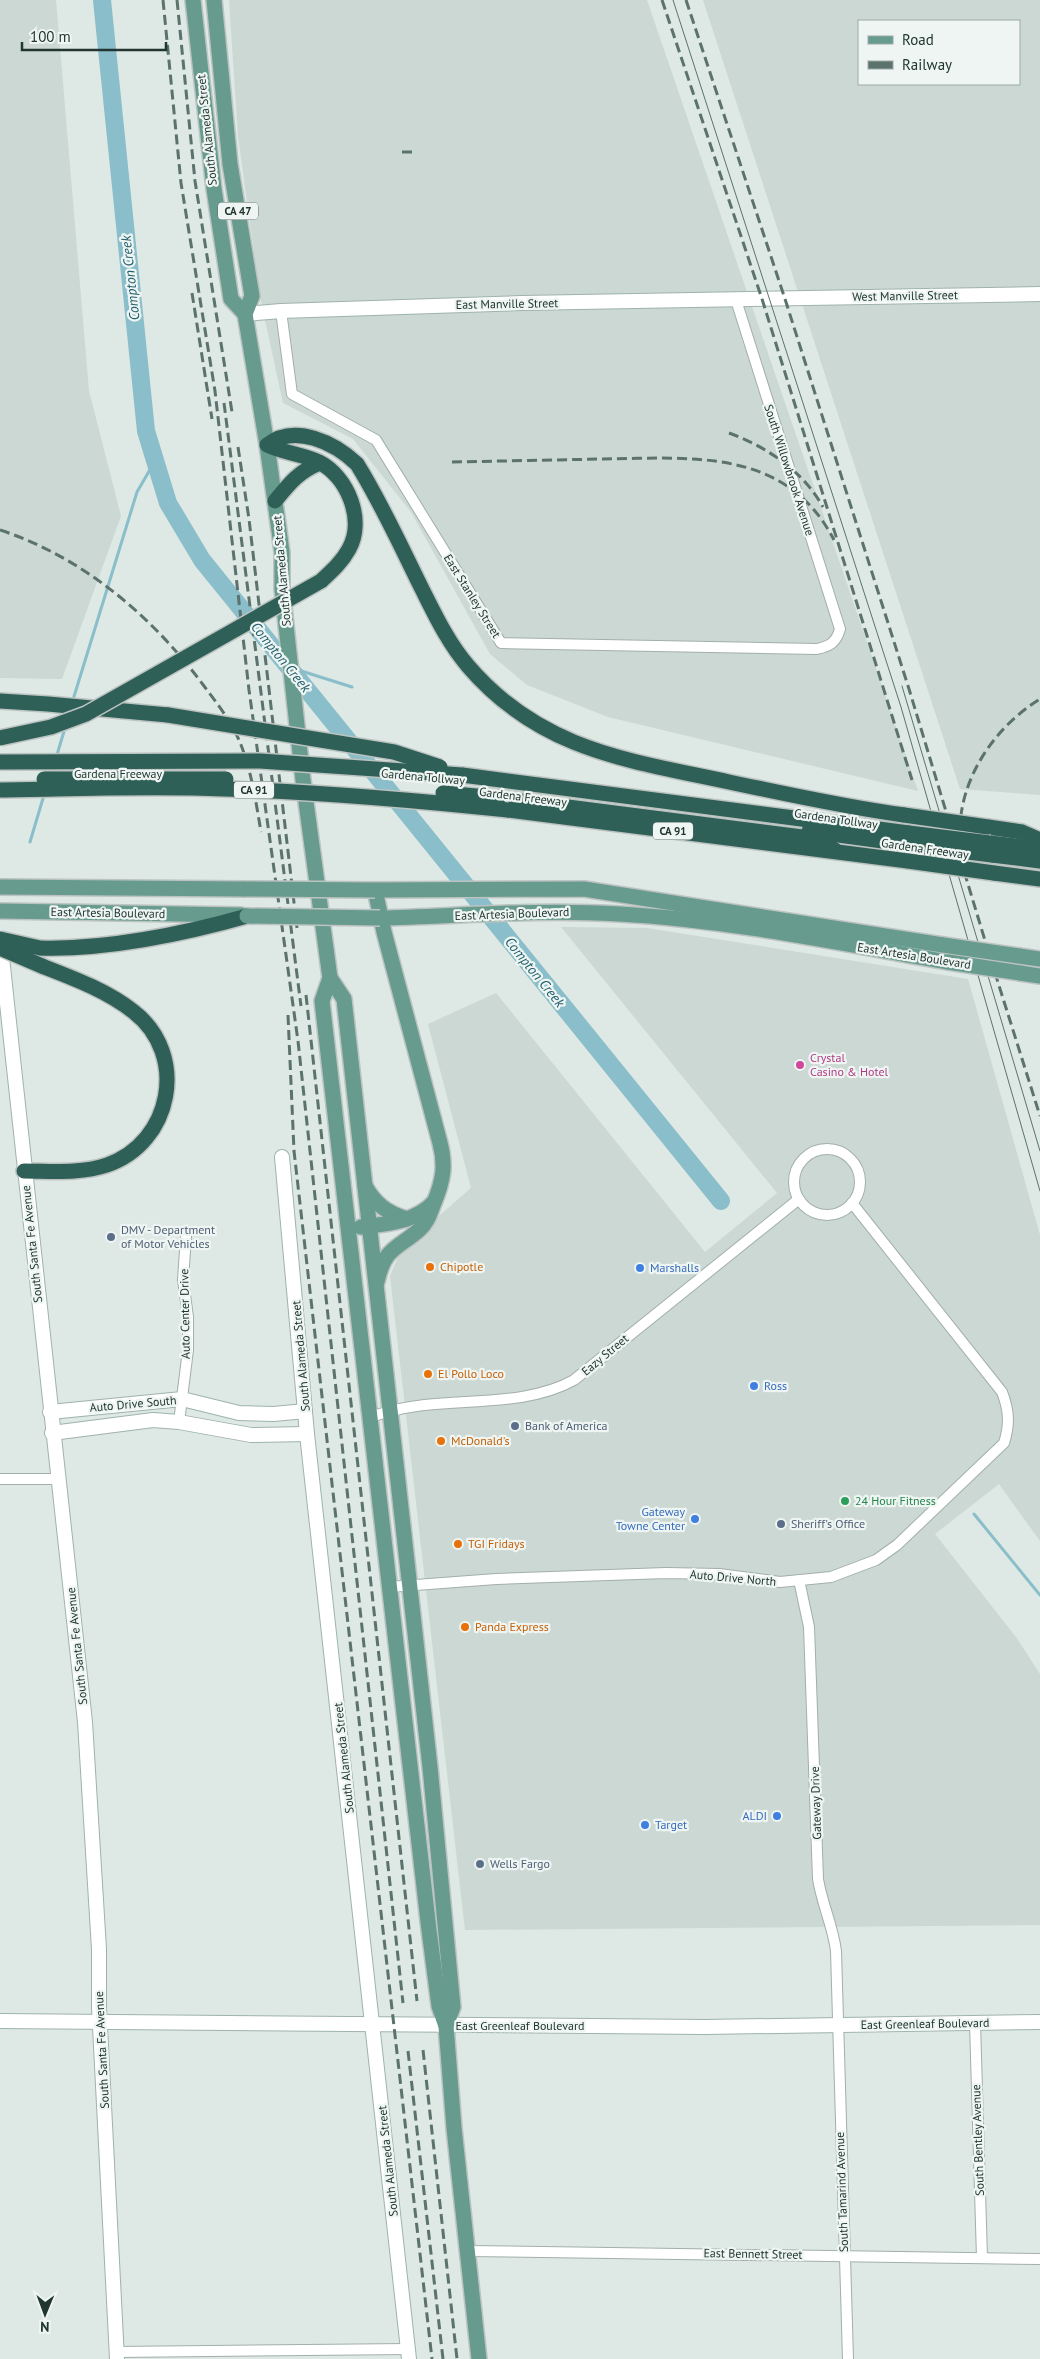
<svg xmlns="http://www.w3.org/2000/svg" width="1040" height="2359" font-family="'PT Sans',sans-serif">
<rect width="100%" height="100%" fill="#dee8e4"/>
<g fill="#ccd8d3" fill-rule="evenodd">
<polygon points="0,0 56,0 89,391 121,516 62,679 0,678"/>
<polygon points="229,0 647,0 918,791 608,717 527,685 490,654 411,512 353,439 283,403 260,297 238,136"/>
<path d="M703 0H1040V795L960 789ZM859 21H1019V84H859Z"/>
<polygon points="561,927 647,928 968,979 1040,1235 1040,1541 999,1484 935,1534 1016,1637 1040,1674 1040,1925 465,1930 390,1276 402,1248 471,1188 428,1024 496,993 705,1252 777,1193"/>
</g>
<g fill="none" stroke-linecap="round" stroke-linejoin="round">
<g stroke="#89beca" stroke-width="3">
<polyline points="295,669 352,687"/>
<polyline points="72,703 137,492 155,461"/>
<polyline points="56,758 65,728"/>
<polyline points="30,842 44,795"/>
<polyline points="974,1514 1040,1595"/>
</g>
<polyline stroke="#89beca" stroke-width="18" points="102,0 146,431 168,503 202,560 721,1201"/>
<g stroke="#a2afab" stroke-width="12">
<g id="street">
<path d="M281 311 292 394 376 440 501 643 817 649C830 646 836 643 840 629L736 300"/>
<circle cx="827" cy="1182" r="33"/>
<path d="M369 1418C431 1392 515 1413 574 1380L799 1199"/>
<polyline points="179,1422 188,1350 188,1317 183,1280 186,1236"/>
<polyline points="0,1479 58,1479"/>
<path d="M799 1580 809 1627 818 1879C822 1904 833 1926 836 1951L848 2359"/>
<path d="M389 1587 496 1579 666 1573 719 1574 780 1582 831 1577 876 1560 897 1545 1004 1443C1010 1424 1009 1410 1002 1392L852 1203"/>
<polyline points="975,2023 982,2258"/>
<polyline points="467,2251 1040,2259"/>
<polyline points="116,2352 408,2349"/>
</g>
</g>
<g stroke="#9eb3ac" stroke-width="16">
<g id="secondary">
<polyline points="245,314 281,311 522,303 1040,294"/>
<polyline points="0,939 85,1722 99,1949 99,2007 117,2359"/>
<polyline points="282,1157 307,1434 409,2359"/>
<polyline points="50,1412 182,1399 239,1413 274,1414 305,1411"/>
<polyline points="52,1433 153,1420 179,1422 251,1435 307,1434"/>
<polyline points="0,2021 705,2027 1040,2022"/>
</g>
</g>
<g stroke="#bcc3c1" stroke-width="18">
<g id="primary">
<polyline points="193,0 214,189 231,299 245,314"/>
<polyline points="214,0 230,164 252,296 245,314 267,445 282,552 282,589 303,780 330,978 322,1001 429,1930 439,2006 446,2026 454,2128 479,2359"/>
<polyline points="0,887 244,889"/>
<polyline points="0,911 241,915"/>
<path d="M380 918C459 916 539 909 619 914 729 920 839 943 948 962"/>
<polyline points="1019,956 1040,959"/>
<polyline points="1020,973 1040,976"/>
<polyline points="330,978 344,999 430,1767 453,2007 446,2026"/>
<path d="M365 1186C375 1204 387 1213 407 1219"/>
<path d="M361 1227C386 1224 416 1222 434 1202"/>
<path d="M377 1282C384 1248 397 1249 419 1230 428 1222 430 1213 434 1203 443 1181 446 1166 440 1143L384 932 375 890 584 889 943 945"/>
</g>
</g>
<g stroke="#bcc3c1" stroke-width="18">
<g id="highway">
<path d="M275 501C289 484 299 471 320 463"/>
<path d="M321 581C332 571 342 562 349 549 365 520 348 477 319 462 302 454 284 453 267 445 295 423 335 443 357 464 382 504 402 549 423 591 436 617 449 644 468 666 540 750 627 760 729 782 787 794 844 807 904 815"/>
<polyline points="0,701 48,704 168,715"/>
<polyline points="462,775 909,833"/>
<polyline points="498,798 818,839 835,850"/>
<polyline points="508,810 908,861"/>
<polyline points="988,827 1022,832 1040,840"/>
<polyline points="809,831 912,845"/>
<polyline points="990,843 1040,849"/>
<polyline points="992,855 1040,861"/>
<polyline points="994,873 1040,879"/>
<path d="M40 948C105 950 184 934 247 916"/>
<path d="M24 1171C51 1171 80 1174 107 1165 172 1143 189 1055 134 1012 108 991 73 978 42 966"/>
</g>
</g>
<use href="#street" stroke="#fff" stroke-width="10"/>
<use href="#secondary" stroke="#fff" stroke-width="14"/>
<use href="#primary" stroke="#669b8e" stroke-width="15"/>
<use href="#highway" stroke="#2f6057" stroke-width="15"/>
<g stroke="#5b726d" stroke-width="1">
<polyline points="673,0 901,707 1040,1191"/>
<polyline points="902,686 1040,1151"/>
</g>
<g stroke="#5b726d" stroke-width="3" stroke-dasharray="10 5" stroke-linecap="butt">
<polyline points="163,0 181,183 215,391 249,690 298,1041 403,2003"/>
<polyline points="177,0 195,181 232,412"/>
<polyline points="662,0 762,299 912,780"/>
<polyline points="686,0 785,299 909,689 990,957 1040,1116"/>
<polyline points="402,152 414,152"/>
<polyline points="192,293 212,419"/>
<polyline points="224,403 301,1006"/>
<path d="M729 433C767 447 803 471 823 507"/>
<polyline points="238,447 249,519 297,928"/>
<path d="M452 462C502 461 553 460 603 459 691 458 786 447 834 540"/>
<path d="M0 530C83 557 153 617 204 686 217 703 230 720 239 740 251 768 256 802 261 832"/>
<path d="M961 847C953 788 991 729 1040 699"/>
<polyline points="306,995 417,2001"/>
<polyline points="288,1015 294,1151 432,2359"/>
<polyline points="423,2050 457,2359"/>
<polyline points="408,2051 443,2359"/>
</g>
<g stroke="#bcc3c1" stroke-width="18" stroke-linecap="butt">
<g id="primary-bridge">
<polyline points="244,889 375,890"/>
<polyline points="247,916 380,918"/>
<polyline points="943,945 1019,956"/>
<polyline points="948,962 1020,973"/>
</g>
</g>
<g stroke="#bcc3c1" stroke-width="18" stroke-linecap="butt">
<g id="highway-bridge">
<polyline points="168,715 394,752 440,767"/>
<polyline points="0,738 51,727 86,714 321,581"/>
<polyline points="0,762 260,761 462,775"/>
<polyline points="44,779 226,779"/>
<path d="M0 790C74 789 149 786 224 789 319 792 413 800 508 810"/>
<polyline points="443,793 498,798"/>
<polyline points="904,815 988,827"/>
<polyline points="909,833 990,843"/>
<polyline points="912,845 992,855"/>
<polyline points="908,861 994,873"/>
<polyline points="0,939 40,948"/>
<polyline points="0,948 42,966"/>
</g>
</g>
<use href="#primary-bridge" stroke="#669b8e" stroke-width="15"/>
<use href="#highway-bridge" stroke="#2f6057" stroke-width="15"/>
</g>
<circle fill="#d1479c" stroke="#eef5f2" stroke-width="2" cx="800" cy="1065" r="5"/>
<g fill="#5c6f8a" stroke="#eef5f2" stroke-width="2">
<circle cx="111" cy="1237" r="5"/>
<circle cx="515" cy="1426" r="5"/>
<circle cx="781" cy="1524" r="5"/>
<circle cx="480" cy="1864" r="5"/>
</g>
<g fill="#e8710a" stroke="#eef5f2" stroke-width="2">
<circle cx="430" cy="1267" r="5"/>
<circle cx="428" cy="1374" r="5"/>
<circle cx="441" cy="1441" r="5"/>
<circle cx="458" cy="1544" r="5"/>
<circle cx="465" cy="1627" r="5"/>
</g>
<g fill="#3f7fe0" stroke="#eef5f2" stroke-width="2">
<circle cx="640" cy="1268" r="5"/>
<circle cx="754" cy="1386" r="5"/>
<circle cx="695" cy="1519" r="5"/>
<circle cx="777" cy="1816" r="5"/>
<circle cx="645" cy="1825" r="5"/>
</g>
<circle fill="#2e9e5b" stroke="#eef5f2" stroke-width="2" cx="845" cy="1501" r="5"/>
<g text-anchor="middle" stroke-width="4.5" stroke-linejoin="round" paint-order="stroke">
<g fill="#eef5f2" stroke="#5e6f6b" stroke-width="1">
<rect x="218" y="202.5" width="40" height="17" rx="4"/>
<rect x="234" y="781.5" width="40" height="17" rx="4"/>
<rect x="653" y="822.5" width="40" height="17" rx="4"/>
</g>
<g font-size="11" font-weight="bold" fill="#213631">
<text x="238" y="215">CA 47</text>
<text x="254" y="794">CA 91</text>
<text x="673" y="835">CA 91</text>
</g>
<g font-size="12" fill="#213631" stroke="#eef5f2">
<text transform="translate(207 130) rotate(-96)" y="4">South Alameda Street</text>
<text transform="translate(905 296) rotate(-1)" y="4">West Manville Street</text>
<text transform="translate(507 304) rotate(-1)" y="4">East Manville Street</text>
<text transform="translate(789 470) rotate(72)" y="4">South Willowbrook Avenue</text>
<text transform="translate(282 571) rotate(-95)" y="4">South Alameda Street</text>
<text transform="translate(472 596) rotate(58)" y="4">East Stanley Street</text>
<text x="118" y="778">Gardena Freeway</text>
<text transform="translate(423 777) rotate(5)" y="4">Gardena Tollway</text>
<text transform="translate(523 797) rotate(7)" y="4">Gardena Freeway</text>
<text transform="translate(836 819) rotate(8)" y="4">Gardena Tollway</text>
<text transform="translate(925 849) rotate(8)" y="4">Gardena Freeway</text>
<text transform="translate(108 913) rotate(1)" y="4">East Artesia Boulevard</text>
<text transform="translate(512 914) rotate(-2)" y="4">East Artesia Boulevard</text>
<text transform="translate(914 956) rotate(9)" y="4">East Artesia Boulevard</text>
<text transform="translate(32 1244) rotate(-96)" y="4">South Santa Fe Avenue</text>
<text transform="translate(185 1314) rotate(-91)" y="4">Auto Center Drive</text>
<text transform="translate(605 1355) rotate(-40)" y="4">Eazy Street</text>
<text transform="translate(301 1356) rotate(-95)" y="4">South Alameda Street</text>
<text transform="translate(133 1404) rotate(-5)" y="4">Auto Drive South</text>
<text transform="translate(733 1578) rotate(5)" y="4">Auto Drive North</text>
<text transform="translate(77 1646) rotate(-96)" y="4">South Santa Fe Avenue</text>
<text transform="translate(344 1758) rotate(-96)" y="4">South Alameda Street</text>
<text transform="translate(816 1803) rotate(-92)" y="4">Gateway Drive</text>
<text transform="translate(925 2024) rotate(-1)" y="4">East Greenleaf Boulevard</text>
<text x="520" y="2030">East Greenleaf Boulevard</text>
<text transform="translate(102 2050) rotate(-93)" y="4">South Santa Fe Avenue</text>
<text transform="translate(978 2140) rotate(-92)" y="4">South Bentley Avenue</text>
<text transform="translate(388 2161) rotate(-96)" y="4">South Alameda Street</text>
<text transform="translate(842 2192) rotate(-92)" y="4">South Tamarind Avenue</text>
<text transform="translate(753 2254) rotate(1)" y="4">East Bennett Street</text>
</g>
<g font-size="12" fill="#b23c85" stroke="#eef5f2" text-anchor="start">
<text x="810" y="1062">Crystal<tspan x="810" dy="14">Casino &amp; Hotel</tspan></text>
</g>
<g font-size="12" fill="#4e5e75" stroke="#eef5f2" text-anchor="start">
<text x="121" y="1234">DMV - Department<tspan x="121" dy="14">of Motor Vehicles</tspan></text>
<text x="525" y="1430">Bank of America</text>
<text x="791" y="1528">Sheriff's Office</text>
<text x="490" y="1868">Wells Fargo</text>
</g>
<g font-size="12" fill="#c56008" stroke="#eef5f2" text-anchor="start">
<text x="440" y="1271">Chipotle</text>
<text x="438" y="1378">El Pollo Loco</text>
<text x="451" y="1445">McDonald's</text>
<text x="468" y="1548">TGI Fridays</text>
<text x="475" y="1631">Panda Express</text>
</g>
<g font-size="12" fill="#366cbe" stroke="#eef5f2" text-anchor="start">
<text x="650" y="1272">Marshalls</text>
<text x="764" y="1390">Ross</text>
<text x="685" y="1516" text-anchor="end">Gateway<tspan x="685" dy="14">Towne Center</tspan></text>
<text x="767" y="1820" text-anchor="end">ALDI</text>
<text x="655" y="1829">Target</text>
</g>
<g font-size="12" fill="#27864d" stroke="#eef5f2" text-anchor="start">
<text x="855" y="1505">24 Hour Fitness</text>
</g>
<g font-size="14" font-style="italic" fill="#205e6d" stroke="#eef5f2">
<text transform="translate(130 278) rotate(-96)" y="5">Compton Creek</text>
<text transform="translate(281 657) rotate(51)" y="5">Compton Creek</text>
<text transform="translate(535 972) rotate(51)" y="5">Compton Creek</text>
</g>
</g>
<rect x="858" y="20" width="162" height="65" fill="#eef5f2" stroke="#9ca9a5"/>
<rect x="868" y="36" width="25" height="8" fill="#669b8e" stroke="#9ca9a5"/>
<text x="902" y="45" font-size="15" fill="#213631">Road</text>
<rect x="868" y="61" width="25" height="8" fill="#5b726d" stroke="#9ca9a5"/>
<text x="902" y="70" font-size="15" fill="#213631">Railway</text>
<g transform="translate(45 2314) rotate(181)" stroke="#eef5f2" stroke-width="4" paint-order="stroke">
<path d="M0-4L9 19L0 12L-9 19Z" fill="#213631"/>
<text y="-8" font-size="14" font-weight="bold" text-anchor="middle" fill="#213631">N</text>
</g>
<path d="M22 42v8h144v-8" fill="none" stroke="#213631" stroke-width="2.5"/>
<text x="30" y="42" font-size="15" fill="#213631" stroke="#eef5f2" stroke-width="4" paint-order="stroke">100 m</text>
</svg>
